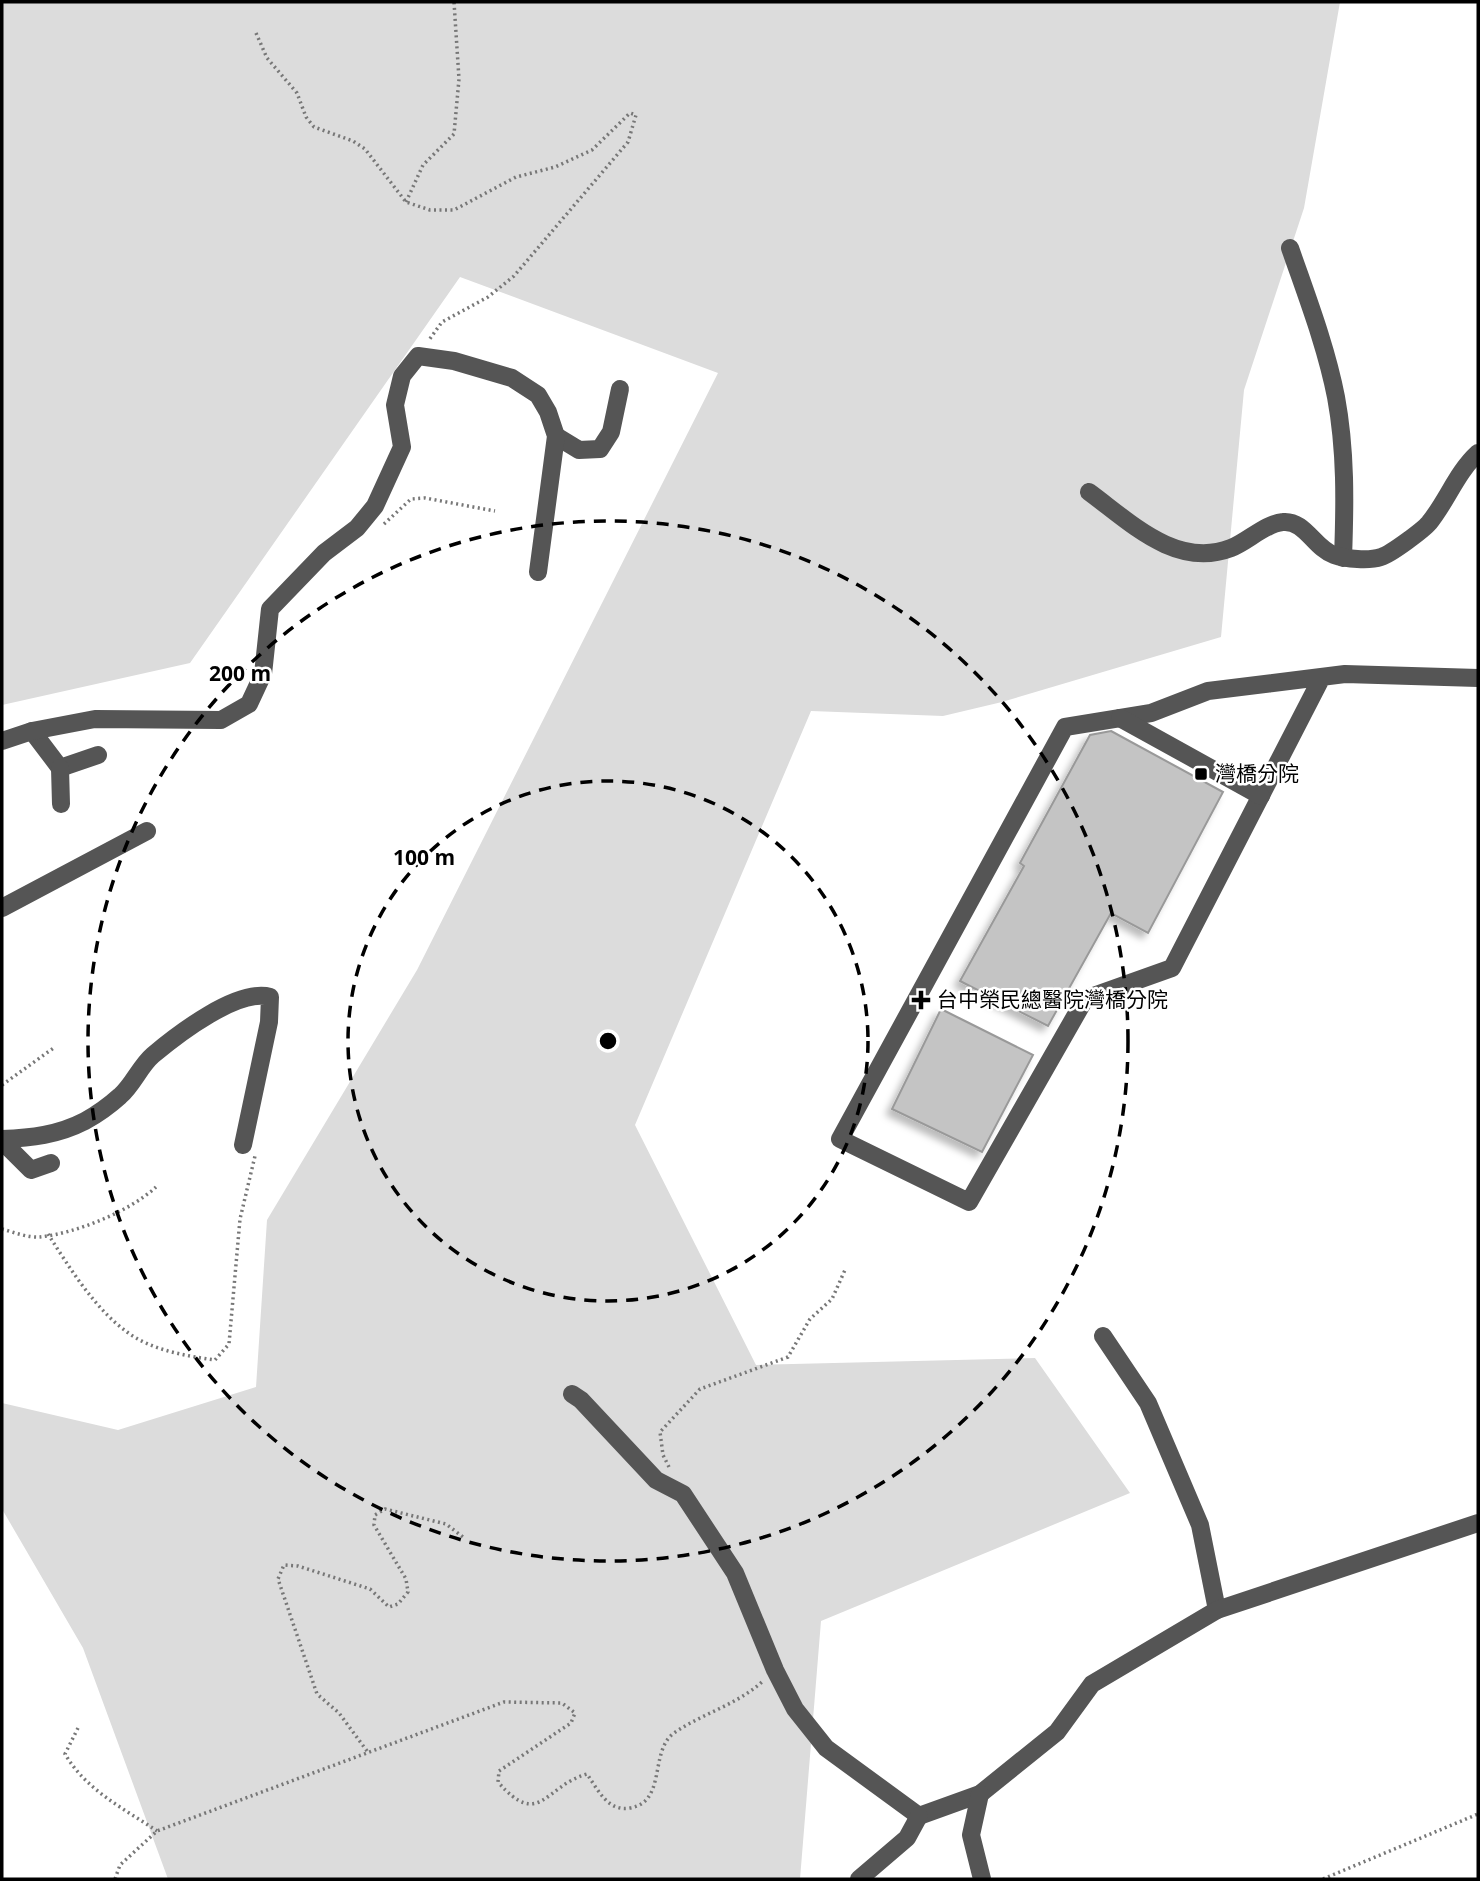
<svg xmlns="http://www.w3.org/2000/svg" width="1480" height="1881" font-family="'Open Sans','Noto Sans TC',sans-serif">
<defs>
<filter id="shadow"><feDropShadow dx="-5.5" dy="5.5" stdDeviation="3.5" flood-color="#0004"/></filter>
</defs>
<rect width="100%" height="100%" fill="#fff"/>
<polygon fill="#dcdcdc" points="2,2 1340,2 1304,208 1244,390 1221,637 1002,702 943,716 811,711 635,1125 756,1365 1035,1358 1130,1493 821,1621 800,1879 168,1879 83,1648 2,1509 2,1403 118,1430 256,1387 267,1220 417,970 718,373 460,277 190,663 2,705"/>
<g fill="#c4c4c4" stroke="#999" stroke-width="2" filter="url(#shadow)">
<polygon points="1111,731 1223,792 1148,933 1111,913 1048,1026 960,981 1024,866 1020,863 1090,735"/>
<polygon points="941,1009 1033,1055 982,1152 892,1109"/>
</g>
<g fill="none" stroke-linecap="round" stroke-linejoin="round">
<g stroke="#777" stroke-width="3.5" stroke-dasharray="2 3.5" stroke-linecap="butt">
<polyline points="256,33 267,58 297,93 306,117 314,127 353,141 365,149 406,202 430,210 454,210 516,177 555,167 592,150 630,113 636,115 628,142 514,276 488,297 442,322 429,340"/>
<polyline points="406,202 423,165 454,134 459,79 454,2"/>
<polyline points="384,524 411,499 425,498 495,511"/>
<polyline points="2,1085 55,1047"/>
<path d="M2 1229C13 1232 28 1238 40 1237 76 1233 129 1212 156 1187"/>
<path d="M48 1234C69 1267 95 1309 127 1332 151 1350 186 1356 215 1360L229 1344 240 1219 255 1156"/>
<polyline points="669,1467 663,1455 660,1432 700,1389 788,1357 810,1319 832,1299 845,1270"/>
<path d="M78 1728 65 1754C86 1790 123 1808 157 1831"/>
<polyline points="367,1751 339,1713 317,1694 278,1579 284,1565 298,1566 370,1589 389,1607 398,1604 408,1592 406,1579 374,1525 375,1515 385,1509 446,1524 463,1537"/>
<path d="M115 1879 120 1865 157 1831 504 1702 562 1703 575 1713 571 1723 499 1771 498 1782C540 1830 544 1786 587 1774 598 1790 608 1812 630 1808 667 1802 649 1751 674 1733 703 1713 737 1705 763 1681"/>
<polyline points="1323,1879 1478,1814"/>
</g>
<g stroke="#555" stroke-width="18">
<path d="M1290 248C1307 297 1326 346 1336 397 1346 451 1345 504 1343 558"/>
<polyline points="556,436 579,450 600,449 611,432 620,389"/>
<path d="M1089 492C1130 522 1176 569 1231 548 1247 542 1266 523 1283 522 1305 520 1314 548 1334 555 1346 559 1369 561 1381 557 1391 554 1423 530 1429 523 1447 501 1457 472 1478 453"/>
<polyline points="1322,677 1172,968 1085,999 969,1202 840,1139 1065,727 1151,713 1208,691 1345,674 1478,678"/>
<polyline points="1120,718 1261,796"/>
<polyline points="32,731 60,768 98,755"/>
<polyline points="2,741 32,731 95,719 221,720 249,704 263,674 270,609 324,553 357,528 375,506 402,447 395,405 402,376 418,356 454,361 512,378 538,395 548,412 556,436 538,572"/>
<polyline points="60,768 61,804"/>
<polyline points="2,908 147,831"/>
<path d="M2 1139C31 1138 58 1135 85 1121 96 1115 110 1105 120 1096 133 1085 140 1066 153 1055 178 1034 238 988 270 997L269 1022 243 1145"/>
<polyline points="2,1141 31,1170 51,1163"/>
<polyline points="1103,1336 1148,1403 1200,1525 1217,1610"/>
<polyline points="572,1394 581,1400 656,1480 683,1494 735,1573 775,1670 795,1709 826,1748 919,1816 980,1794 1057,1732 1092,1684 1217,1610 1478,1523"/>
<polyline points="980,1794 971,1835 982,1879"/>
<polyline points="859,1879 907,1838 919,1816"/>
</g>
</g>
<g fill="none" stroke="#000" stroke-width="3.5" stroke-dasharray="12 9">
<circle cx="608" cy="1041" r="260"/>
<circle cx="608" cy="1041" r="520"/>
</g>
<g fill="#000" stroke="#fff" stroke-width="2.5">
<rect x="1194" y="767" width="14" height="14" rx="3.5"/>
<path d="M917.5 989.5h7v7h7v7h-7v7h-7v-7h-7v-7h7z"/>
</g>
<g text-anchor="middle" stroke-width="5" stroke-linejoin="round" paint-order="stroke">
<g font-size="21" fill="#000" stroke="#fff" text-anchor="start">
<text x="1215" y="781">灣橋分院</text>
<text x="937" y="1007">台中榮民總醫院灣橋分院</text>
</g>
</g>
<circle cx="608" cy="1041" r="10" fill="#000" stroke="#fff" stroke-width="3.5"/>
<g font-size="21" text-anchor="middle" font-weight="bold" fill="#000" stroke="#fff" stroke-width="5" stroke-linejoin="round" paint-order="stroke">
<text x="240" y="681">200 m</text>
<text x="424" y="865">100 m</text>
</g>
<rect width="1480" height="1881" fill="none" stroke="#000000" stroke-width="7"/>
</svg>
